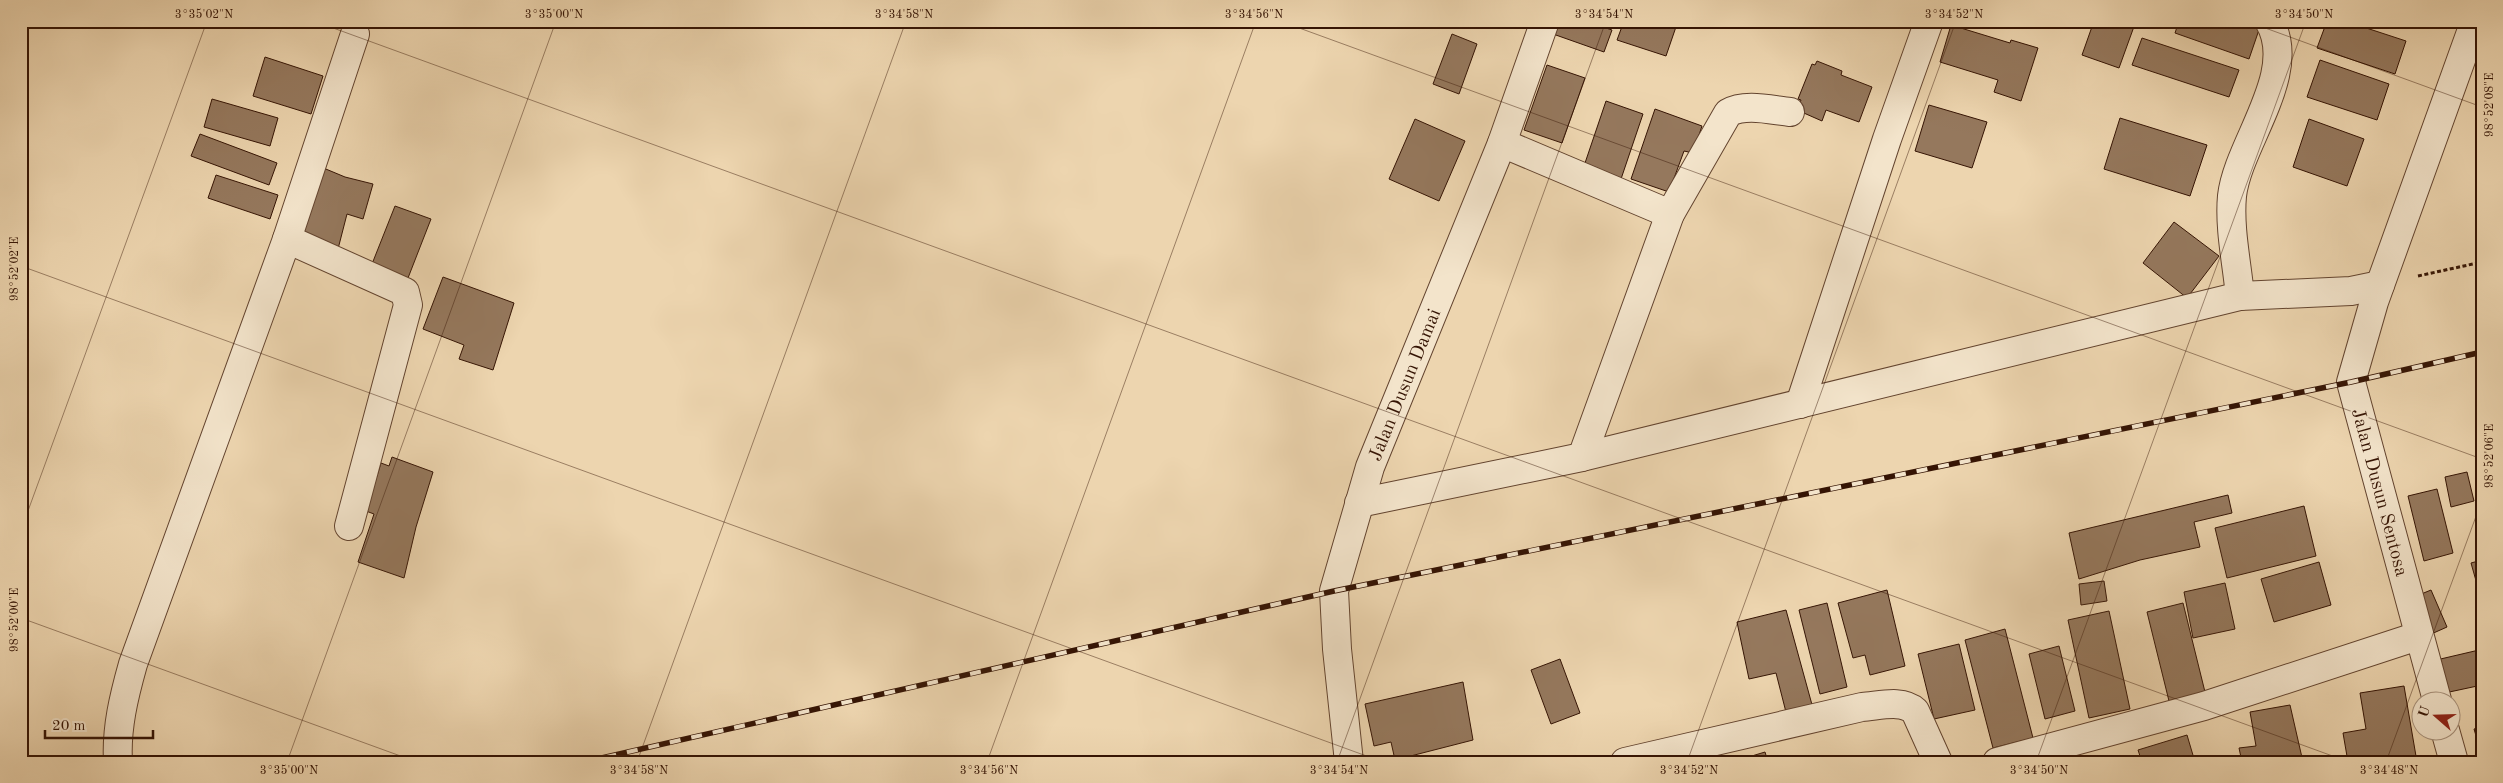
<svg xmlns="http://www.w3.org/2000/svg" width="2503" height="783" font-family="'Old Standard TT',serif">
<rect width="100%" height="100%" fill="#edd5af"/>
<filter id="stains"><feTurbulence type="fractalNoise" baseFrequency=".004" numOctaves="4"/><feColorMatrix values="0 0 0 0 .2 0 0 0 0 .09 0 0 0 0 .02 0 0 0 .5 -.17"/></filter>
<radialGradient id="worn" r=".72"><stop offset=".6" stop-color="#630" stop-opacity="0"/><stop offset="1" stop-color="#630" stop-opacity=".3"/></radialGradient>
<g fill="#95785d" stroke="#351404">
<polygon points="1557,21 1585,21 1612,30 1604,52 1553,34"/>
<polygon points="1624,21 1678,21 1666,56 1617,40"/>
<polygon points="2094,21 2136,21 2119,68 2082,55"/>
<polygon points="2179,21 2262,21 2249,59 2175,33"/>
<polygon points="2327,21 2345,21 2406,41 2395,74 2317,48"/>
<polygon points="1951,25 2010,43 2011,40 2038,48 2021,101 1994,92 1998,80 1940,62"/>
<polygon points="1452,34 1477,44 1459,94 1433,84"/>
<polygon points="2142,38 2239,70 2229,97 2132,65"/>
<polygon points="265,57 323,76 311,114 253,96"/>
<polygon points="2320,60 2389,84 2377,120 2307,97"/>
<polygon points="1817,61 1842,71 1841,75 1872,87 1859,122 1826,110 1822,121 1797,110 1801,100 1798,99 1812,64 1815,65"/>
<polygon points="1547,65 1585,78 1562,143 1524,130"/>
<polygon points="212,99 278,118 270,146 204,127"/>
<polygon points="1606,101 1643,114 1621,179 1584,166"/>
<polygon points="1929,105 1987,122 1972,168 1915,151"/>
<polygon points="1655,109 1702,126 1693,153 1684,151 1669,192 1631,179"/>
<polygon points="2120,118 2207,145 2190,196 2104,169"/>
<polygon points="1415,119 1465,141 1439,201 1389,179"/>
<polygon points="2309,119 2364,139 2347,186 2293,167"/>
<polygon points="200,134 277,163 269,185 191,156"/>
<polygon points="321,167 345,177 373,184 363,219 347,214 338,249 298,236"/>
<polygon points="216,175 278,195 270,219 208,198"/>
<polygon points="395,206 431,219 408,278 372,264"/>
<polygon points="2174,222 2219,256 2187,298 2143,263"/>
<polygon points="443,277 514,303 493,370 459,359 464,345 423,329"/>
<polygon points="392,457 433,472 416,527 404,578 358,562 374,514 366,511 381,463 389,466"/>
<polygon points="2467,472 2474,501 2451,507 2445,477"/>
<polygon points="2437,489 2453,553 2424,561 2408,496"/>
<polygon points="2228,495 2232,513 2194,522 2200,547 2140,560 2079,579 2069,533"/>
<polygon points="2304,506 2316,556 2227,578 2215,528"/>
<polygon points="2482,560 2482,602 2471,563"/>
<polygon points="2319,562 2331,605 2274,622 2261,579"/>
<polygon points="2104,581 2107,601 2081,605 2079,584"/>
<polygon points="2225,583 2235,629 2193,638 2184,592"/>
<polygon points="1887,590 1905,666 1870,675 1865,655 1853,658 1838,603"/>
<polygon points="2431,590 2447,627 2429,635 2414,597"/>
<polygon points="1827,603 1847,687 1820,694 1799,610"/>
<polygon points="2183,603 2205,692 2169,701 2147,612"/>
<polygon points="1786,610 1814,712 1788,720 1776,673 1749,679 1737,622"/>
<polygon points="2109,611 2130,709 2089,718 2068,620"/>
<polygon points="2005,629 2033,738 1993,748 1965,640"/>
<polygon points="1959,644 1975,710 1934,719 1918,654"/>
<polygon points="2059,646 2075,711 2045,719 2029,654"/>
<polygon points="2479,650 2482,663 2482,685 2440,694 2432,661"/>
<polygon points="1560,659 1580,713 1551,724 1531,670"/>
<polygon points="1463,682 1473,740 1395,760 1391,742 1374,746 1365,704"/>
<polygon points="2404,686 2417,762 2348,762 2343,733 2366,729 2360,693"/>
<polygon points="2290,705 2303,762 2242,762 2239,748 2256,746 2250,712"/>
<polygon points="2482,727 2482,756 2474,729"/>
<polygon points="2187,735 2195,762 2142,762 2138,750"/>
<polygon points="1765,752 1768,762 1732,762"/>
</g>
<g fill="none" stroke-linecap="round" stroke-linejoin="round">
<g stroke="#63442f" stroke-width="30">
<g id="street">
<polyline points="1502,143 1670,214"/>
<polyline points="287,239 405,292 408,305 349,526"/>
<path d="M2240 296C2237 264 2229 228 2232 196 2238 143 2300 73 2269 21"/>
<polyline points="1800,404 1887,139 1929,21"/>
<polyline points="1582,457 2240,296 2351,291 2380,285"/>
<path d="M1359 503 1582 457 1670 214 1728 113C1745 103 1771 110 1790 112"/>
<polyline points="2437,700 2351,382 2374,302 2475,21"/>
<polyline points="2445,730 2454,762"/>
<path d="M118 762C116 728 124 696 133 664L287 239 355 34"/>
<path id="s1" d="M1349 762 1337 649 1334 591 1370 467 1502 143 1545 21"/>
<path d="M1625 762 1862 707C1879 706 1902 699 1915 711L1938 762"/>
<polyline points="1997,762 2204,706 2418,636"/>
</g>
</g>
<polyline stroke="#351404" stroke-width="3" stroke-dasharray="4 2.5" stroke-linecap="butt" points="2418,276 2482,262"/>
<use href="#street" stroke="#f3e4cb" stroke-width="28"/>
<g stroke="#351404" stroke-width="5.5">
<polyline id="rail" points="584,762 1334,591 2351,382 2482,352"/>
</g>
<use href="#rail" stroke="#f3e4cb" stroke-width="4" stroke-dasharray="11" stroke-linecap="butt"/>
</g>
<path fill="none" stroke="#351404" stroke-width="1" stroke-opacity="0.45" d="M314 21 2349 762M1280 21 2482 459M2246 21 2482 107M21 266 1383 762M21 530 207 21M21 618 417 762M287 762 556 21M637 762 906 21M987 762 1256 21M1337 762 1606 21M1687 762 1956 21M2036 762 2306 21M2386 762 2482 500"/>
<g text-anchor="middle" stroke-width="4" stroke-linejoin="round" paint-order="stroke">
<g font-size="19" fill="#351404" stroke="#f3e4cb">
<text dy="7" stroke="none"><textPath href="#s1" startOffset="390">Jalan Dusun Damai</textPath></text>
<text transform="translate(2381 492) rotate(75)" y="7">Jalan Dusun Sentosa</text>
</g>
</g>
<rect width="2503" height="783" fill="none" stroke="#edd5af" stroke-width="55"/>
<g transform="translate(2436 716) rotate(290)"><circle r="24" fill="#f3e4cb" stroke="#a7917b"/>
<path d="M0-4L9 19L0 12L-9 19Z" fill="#8f2418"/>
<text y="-8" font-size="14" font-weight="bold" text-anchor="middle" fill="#351404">U</text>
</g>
<path d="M45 730v8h108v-8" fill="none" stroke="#351404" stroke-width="2.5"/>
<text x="52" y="730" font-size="15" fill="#351404" stroke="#f3e4cb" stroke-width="4" paint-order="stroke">20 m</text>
<rect x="28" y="28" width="2448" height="728" fill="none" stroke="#351404" stroke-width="2"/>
<g font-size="12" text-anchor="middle" fill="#351404">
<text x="204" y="18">3°35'02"N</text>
<text x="554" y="18">3°35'00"N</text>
<text x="904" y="18">3°34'58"N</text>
<text x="1254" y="18">3°34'56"N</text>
<text x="1604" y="18">3°34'54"N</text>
<text x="1954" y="18">3°34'52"N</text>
<text x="2304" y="18">3°34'50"N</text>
<text transform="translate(2489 105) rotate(-90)" y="4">98°52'08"E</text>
<text transform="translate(14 269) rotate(-90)" y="4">98°52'02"E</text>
<text transform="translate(2489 456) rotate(-90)" y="4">98°52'06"E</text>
<text transform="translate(14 620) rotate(-90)" y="4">98°52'00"E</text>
<text x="289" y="774">3°35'00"N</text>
<text x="639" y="774">3°34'58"N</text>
<text x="989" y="774">3°34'56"N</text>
<text x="1339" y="774">3°34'54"N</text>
<text x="1689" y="774">3°34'52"N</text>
<text x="2039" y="774">3°34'50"N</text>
<text x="2389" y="774">3°34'48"N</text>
</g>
<rect width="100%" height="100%" filter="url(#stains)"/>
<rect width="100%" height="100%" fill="url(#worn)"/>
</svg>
